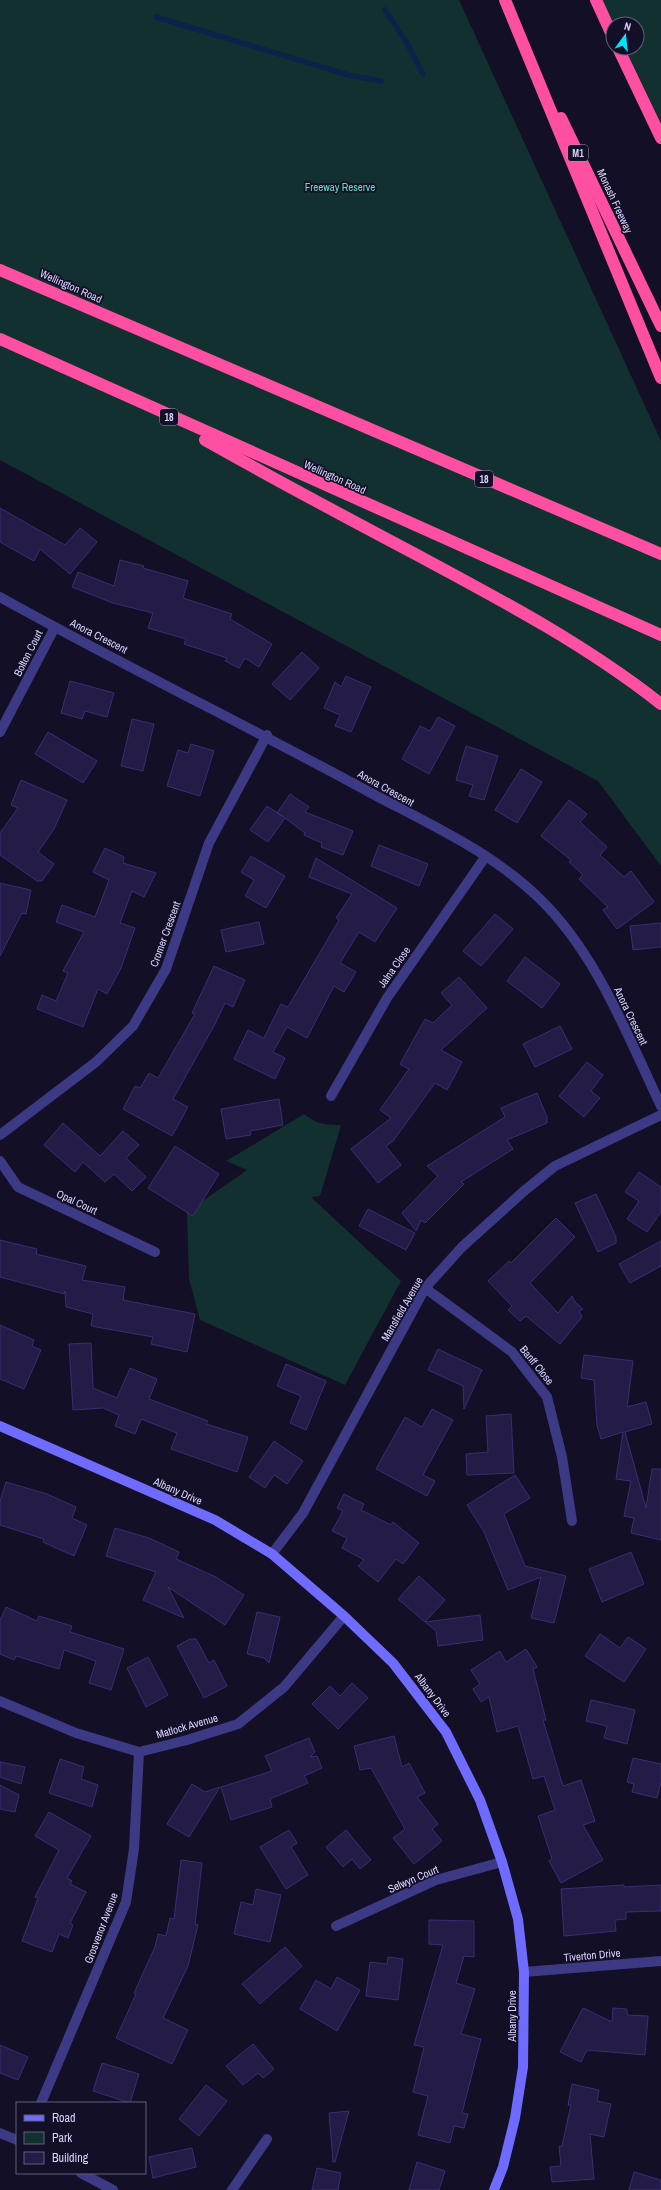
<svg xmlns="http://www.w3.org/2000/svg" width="661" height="2190" font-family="'Archivo Narrow',sans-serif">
<rect width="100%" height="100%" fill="#130f26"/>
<g fill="#12302f">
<polygon points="0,0 459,0 661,441 661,866 598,781 0,460"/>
<polygon points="596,0 661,0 661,138 618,48 637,48 637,24 613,24"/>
<path d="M304 1114C316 1124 326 1125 341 1125L320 1196 311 1197 401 1281 345 1385 200 1320 189 1279 187 1212 247 1170 226 1161Z"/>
</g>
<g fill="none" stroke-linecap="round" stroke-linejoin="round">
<g stroke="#0c2248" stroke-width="5.5">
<polyline points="385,10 407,43 423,74"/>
<polyline points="156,17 352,76 381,81"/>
</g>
</g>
<g fill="#241b47" stroke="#3b2d73">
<polygon points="0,508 65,545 80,528 97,542 70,574 40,549 34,561 0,542"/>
<polygon points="120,560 144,566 143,568 188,581 183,598 232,614 230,619 272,644 259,667 245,658 239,668 225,661 227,658 184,644 186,639 148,628 153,613 113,603 72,587 78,572 114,586"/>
<polygon points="302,652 319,668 290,700 272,684"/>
<polygon points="346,676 371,687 351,732 335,726 340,715 324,708 335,682 341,687"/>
<polygon points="70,681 114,693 107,717 85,711 82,719 61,713"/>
<polygon points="438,717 455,726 429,774 402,759 420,726 430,731"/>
<polygon points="132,719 154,724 143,771 121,766"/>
<polygon points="48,732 97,761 83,783 35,754"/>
<polygon points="191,744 214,751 200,796 167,786 178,750 188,753"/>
<polygon points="466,746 498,756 484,800 469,796 473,785 456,780"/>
<polygon points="521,769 542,782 517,823 495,810"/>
<polygon points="21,780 67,800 54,829 38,852 54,864 42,881 37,881 0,855 0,833 18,808 11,805"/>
<polygon points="290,794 309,807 305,812 353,831 343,855 321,847 322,843 304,835 305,833 285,818 268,842 250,830 267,806 284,817 277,813"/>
<polygon points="569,800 587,814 580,822 607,847 600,855 624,877 631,871 654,902 617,929 603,910 608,907 579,879 583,875 569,862 571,860 541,836"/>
<polygon points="379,845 428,864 419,886 371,866"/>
<polygon points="105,848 124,857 123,863 156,873 144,897 132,891 120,923 135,928 121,968 107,994 98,989 83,1027 37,1009 42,995 56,1001 68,973 63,971 84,932 56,922 62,905 95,917 109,880 93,872"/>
<polygon points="251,856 285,876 266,908 245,896 254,880 241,872"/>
<polygon points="316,858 397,908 375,942 359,932 340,963 356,972 344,992 334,986 307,1038 287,1027 273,1052 285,1058 275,1079 234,1059 248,1030 264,1038 281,1004 288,1007 339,920 336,918 352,894 309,877"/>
<polygon points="0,883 31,890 26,914 22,913 0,956"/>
<polygon points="495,914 513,929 481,966 463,951"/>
<polygon points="259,922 264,944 226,952 221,930"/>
<polygon points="661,923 661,947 633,950 630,926"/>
<polygon points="525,957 560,984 542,1008 507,981"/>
<polygon points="214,966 245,980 233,1007 225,1003 215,1024 173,1099 188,1107 172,1136 123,1109 135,1086 140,1088 149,1073 158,1078 195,1014 192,1013"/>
<polygon points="459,977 487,1008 441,1050 462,1062 447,1090 435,1083 393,1141 386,1146 401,1165 378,1183 351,1149 391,1118 380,1110 409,1069 400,1064 425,1019 433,1023 452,1005 441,993"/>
<polygon points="560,1026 572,1049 535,1067 523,1044"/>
<polygon points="587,1062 603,1075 591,1091 600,1098 584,1117 559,1096"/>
<polygon points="537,1093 547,1117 547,1123 507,1140 513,1149 461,1182 464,1184 425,1223 421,1220 416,1231 402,1213 438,1176 427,1166 505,1117 501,1108"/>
<polygon points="279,1099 283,1125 250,1131 251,1135 226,1139 221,1109"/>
<polygon points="63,1123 100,1156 123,1131 139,1145 126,1158 146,1177 132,1191 114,1174 105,1182 83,1162 75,1172 44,1145"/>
<polygon points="175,1146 219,1174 193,1216 148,1188"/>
<polygon points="639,1172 661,1187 661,1212 647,1232 627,1219 639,1201 625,1192"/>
<polygon points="596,1194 616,1237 616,1243 598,1252 575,1203"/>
<polygon points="368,1209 415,1233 406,1250 359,1226"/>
<polygon points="556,1218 575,1237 530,1283 558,1313 572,1296 575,1302 583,1309 579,1311 582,1317 560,1344 526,1316 520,1321 508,1310 512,1306 488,1281 509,1261 511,1263"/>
<polygon points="0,1240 37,1249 36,1254 86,1266 82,1280 125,1287 123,1300 195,1314 187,1352 151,1344 153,1337 91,1326 93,1314 66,1307 65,1291 64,1294 0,1277"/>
<polygon points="661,1241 661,1266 630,1283 619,1264"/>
<polygon points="0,1325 34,1340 32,1346 41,1350 24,1389 0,1379"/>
<polygon points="91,1343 93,1388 117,1398 130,1368 157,1379 149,1399 208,1421 206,1424 248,1437 237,1472 171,1449 177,1433 141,1419 135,1434 115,1426 119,1415 103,1408 73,1410 69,1344"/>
<polygon points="438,1349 482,1370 464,1409 463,1386 428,1370"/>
<polygon points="584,1355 633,1361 627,1407 646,1402 652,1424 625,1432 646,1508 652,1469 661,1469 661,1540 631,1533 634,1518 624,1516 631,1481 616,1479 623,1432 601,1439 597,1426 594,1380 581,1378"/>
<polygon points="286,1364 326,1381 306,1430 290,1423 301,1396 277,1386"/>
<polygon points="432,1409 453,1420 423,1475 435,1481 427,1496 376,1469 405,1417 422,1427"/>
<polygon points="511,1414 514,1473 467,1475 466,1454 488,1452 486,1416"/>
<polygon points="274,1441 303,1461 287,1484 274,1475 265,1488 249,1477"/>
<polygon points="515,1475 530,1498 504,1514 525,1566 566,1576 554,1623 531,1618 541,1577 508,1590 484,1532 467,1505"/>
<polygon points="6,1482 47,1494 76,1507 72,1518 87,1525 74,1556 43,1542 44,1539 0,1525 0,1501"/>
<polygon points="344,1494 364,1504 361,1510 391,1525 393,1522 419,1543 403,1564 396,1559 378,1582 358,1566 364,1560 342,1548 347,1538 332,1531 343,1511 337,1508"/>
<polygon points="115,1528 149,1538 179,1552 176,1559 216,1577 244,1595 225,1625 168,1587 184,1618 143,1600 156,1572 106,1556"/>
<polygon points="631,1552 644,1584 602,1602 589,1569"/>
<polygon points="419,1576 445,1600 425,1622 398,1599"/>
<polygon points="6,1607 37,1621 39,1616 72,1626 70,1632 124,1649 111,1690 89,1683 96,1661 64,1650 59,1669 16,1656 14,1660 0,1654 0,1620"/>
<polygon points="257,1612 280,1617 269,1663 264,1658 247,1654"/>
<polygon points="480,1615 483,1640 438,1646 436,1631 425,1622"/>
<polygon points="600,1634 620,1648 628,1637 646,1649 624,1682 585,1656"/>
<polygon points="190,1639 196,1639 209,1663 214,1660 227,1686 204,1698 177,1646"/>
<polygon points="526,1649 537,1667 533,1669 546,1720 543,1720 563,1786 581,1780 595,1821 583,1825 603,1860 561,1883 549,1861 552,1859 538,1816 555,1810 544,1776 533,1779 518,1726 497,1732 489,1697 481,1702 473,1689 480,1684 471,1670 500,1651 506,1662"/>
<polygon points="148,1657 168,1695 146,1707 127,1668"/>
<polygon points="352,1683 368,1698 338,1729 312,1704 330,1686 340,1696"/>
<polygon points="591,1700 635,1710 627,1744 604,1738 607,1726 586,1721"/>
<polygon points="394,1736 402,1767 409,1763 425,1793 417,1797 438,1824 432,1829 442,1841 414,1864 393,1838 405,1829 371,1768 360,1770 354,1746"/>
<polygon points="309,1738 315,1752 310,1757 317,1756 322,1768 304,1776 308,1783 270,1799 272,1807 231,1820 221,1787 272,1771 265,1756"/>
<polygon points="633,1758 661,1764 661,1782 657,1798 632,1792 634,1784 627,1782"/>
<polygon points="60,1759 84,1767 81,1779 98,1785 92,1807 49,1793"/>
<polygon points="0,1762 25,1767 21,1784 0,1777"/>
<polygon points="192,1784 205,1792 220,1787 189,1837 167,1824"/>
<polygon points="0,1785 19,1795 15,1812 0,1809"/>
<polygon points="49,1812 91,1836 67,1878 72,1881 70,1884 86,1892 70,1923 73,1925 68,1938 59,1934 52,1952 22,1941 38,1898 35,1897 59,1850 35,1836"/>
<polygon points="289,1830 297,1843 291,1847 308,1875 286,1889 260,1847"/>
<polygon points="346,1830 371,1860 360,1869 352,1859 343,1867 326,1847"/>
<polygon points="181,1860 202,1863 195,1924 198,1925 188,1966 163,2018 188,2030 172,2064 116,2038 136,1994 134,1993 155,1947 158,1934 166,1936 170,1918 174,1919"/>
<polygon points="624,1885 624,1887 661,1885 661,1911 626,1912 626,1919 615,1920 616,1931 564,1936 561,1889"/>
<polygon points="256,1889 281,1895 270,1942 234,1934 241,1902 253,1905"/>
<polygon points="429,1920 474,1921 474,1957 464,1956 456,1983 475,1989 461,2034 481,2039 462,2113 468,2114 464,2128 454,2126 450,2143 418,2135 428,2096 413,2092 424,2047 414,2045 443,1945 429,1944"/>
<polygon points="285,1947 302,1966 260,2004 242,1984"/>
<polygon points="388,1957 403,1959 398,2000 366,1996 370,1962 387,1964"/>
<polygon points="337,1977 360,1990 337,2031 300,2009 316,1980 331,1989"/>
<polygon points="583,2008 612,2022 613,2008 627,2009 627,2015 648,2016 645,2055 587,2050 581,2062 560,2052"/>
<polygon points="253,2044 274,2069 263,2078 258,2073 243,2085 226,2066"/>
<polygon points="0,2045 28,2057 18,2080 0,2073"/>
<polygon points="102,2063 139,2074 130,2103 93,2091"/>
<polygon points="572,2084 599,2090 597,2101 611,2104 604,2137 590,2134 594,2179 552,2182 550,2167 561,2166 559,2146 562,2146 571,2105 568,2105"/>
<polygon points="206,2085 227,2101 199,2136 179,2119"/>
<polygon points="349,2111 335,2162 333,2162 329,2113"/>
<polygon points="192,2148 196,2167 153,2178 149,2157"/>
<polygon points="417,2162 445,2171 439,2190 409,2190"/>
<polygon points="317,2168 341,2173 338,2190 312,2190"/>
<polygon points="634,2172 661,2180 661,2190 629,2190"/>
</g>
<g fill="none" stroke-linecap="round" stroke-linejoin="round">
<g stroke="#3d3a85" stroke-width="10">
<path d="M0 597C122 665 248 726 371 793 429 824 492 852 539 898 597 954 627 1035 661 1106"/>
<polyline points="0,732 55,627"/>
<polyline points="331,1096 387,998 486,856"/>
<polyline points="0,1135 96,1062 133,1026 166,969 209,843 267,735"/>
<polyline points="0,1161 18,1187 155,1252"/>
<polyline points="425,1288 512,1352 547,1397 562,1457 572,1521"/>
<polyline points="272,1554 303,1513 425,1288 462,1247 524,1191 555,1166 661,1115"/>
<polyline points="0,1701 76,1733 139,1752 187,1740 238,1724 284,1687 344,1616"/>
<polyline points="336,1926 436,1880 502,1862"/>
<polyline points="524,1972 661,1961"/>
<polyline points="41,2103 126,1902 134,1849 139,1752"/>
<polyline points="0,2133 17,2140"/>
<polyline points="81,2173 113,2190"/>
<polyline points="232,2190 267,2139"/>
</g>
<polyline stroke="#6f6bff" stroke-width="10" points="0,1426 215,1520 272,1554 344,1616 393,1663 446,1732 480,1800 502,1862 518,1919 524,1972 523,2067 515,2118 503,2167 494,2190"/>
<g stroke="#ff4fa3" stroke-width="12">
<polyline points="505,0 661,378"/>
<polyline points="596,0 613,37"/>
<polyline points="618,48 661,138"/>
<polyline points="561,118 661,326"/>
<polyline points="0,270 661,554"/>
<polyline points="0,339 661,635"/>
<path d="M205 440C276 480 347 518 419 556 503 601 586 645 661 704"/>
</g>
</g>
<g text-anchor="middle" stroke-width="3.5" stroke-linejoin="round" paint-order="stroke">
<g fill="#130f26" stroke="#9e99be" stroke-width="1">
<rect x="568" y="145" width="20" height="16" rx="3"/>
<rect x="160" y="409" width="18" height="16" rx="3"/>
<rect x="475" y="471" width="18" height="16" rx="3"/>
</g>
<g font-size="10" font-weight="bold" fill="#d9d4ff">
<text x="578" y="157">M1</text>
<text x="169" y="421">18</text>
<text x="484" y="483">18</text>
</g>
<g font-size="11" fill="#5fe0c0" stroke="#130f26">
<text x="340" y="191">Freeway Reserve</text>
</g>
<g font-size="11" fill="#d9d4ff" stroke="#130f26">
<text transform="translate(615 201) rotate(65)" y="4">Monash Freeway</text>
<text transform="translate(71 286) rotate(24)" y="4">Wellington Road</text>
<text transform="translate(335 477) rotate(24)" y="4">Wellington Road</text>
<text transform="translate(99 636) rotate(27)" y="4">Anora Crescent</text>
<text transform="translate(28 653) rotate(-63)" y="4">Bolton Court</text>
<text transform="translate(386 788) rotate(29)" y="4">Anora Crescent</text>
<text transform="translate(165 934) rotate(-70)" y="4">Cromer Crescent</text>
<text transform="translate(394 967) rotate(-55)" y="4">Jalna Close</text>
<text transform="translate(631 1016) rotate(64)" y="4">Anora Crescent</text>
<text transform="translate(77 1202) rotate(25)" y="4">Opal Court</text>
<text transform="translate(402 1309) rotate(-60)" y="4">Mansfield Avenue</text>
<text transform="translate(537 1365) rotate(51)" y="4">Banff Close</text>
<text transform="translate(178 1491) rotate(24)" y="4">Albany Drive</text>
<text transform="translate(433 1695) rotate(53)" y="4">Albany Drive</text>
<text transform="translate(187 1726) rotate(-16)" y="4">Matlock Avenue</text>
<text transform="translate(413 1879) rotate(-23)" y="4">Selwyn Court</text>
<text transform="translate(101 1928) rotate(-69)" y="4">Grosvenor Avenue</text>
<text transform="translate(592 1955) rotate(-5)" y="4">Tiverton Drive</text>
<text transform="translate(512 2016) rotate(-90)" y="4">Albany Drive</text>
</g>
</g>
<rect x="16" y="2102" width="130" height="72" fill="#130f26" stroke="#625e7d"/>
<rect x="24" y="2115" width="20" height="6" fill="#6f6bff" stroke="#625e7d"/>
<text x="52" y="2122" font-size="12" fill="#d9d4ff">Road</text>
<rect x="24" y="2132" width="20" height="12" fill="#12302f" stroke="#625e7d"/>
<text x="52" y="2142" font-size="12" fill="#d9d4ff">Park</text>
<rect x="24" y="2152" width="20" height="12" fill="#241b47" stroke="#625e7d"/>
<text x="52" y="2162" font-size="12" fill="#d9d4ff">Building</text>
<g transform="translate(625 36) rotate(15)"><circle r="19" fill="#130f26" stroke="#625e7d"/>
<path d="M0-3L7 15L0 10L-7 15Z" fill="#00e5ff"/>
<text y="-6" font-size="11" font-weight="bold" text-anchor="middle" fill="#d9d4ff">N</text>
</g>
</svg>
